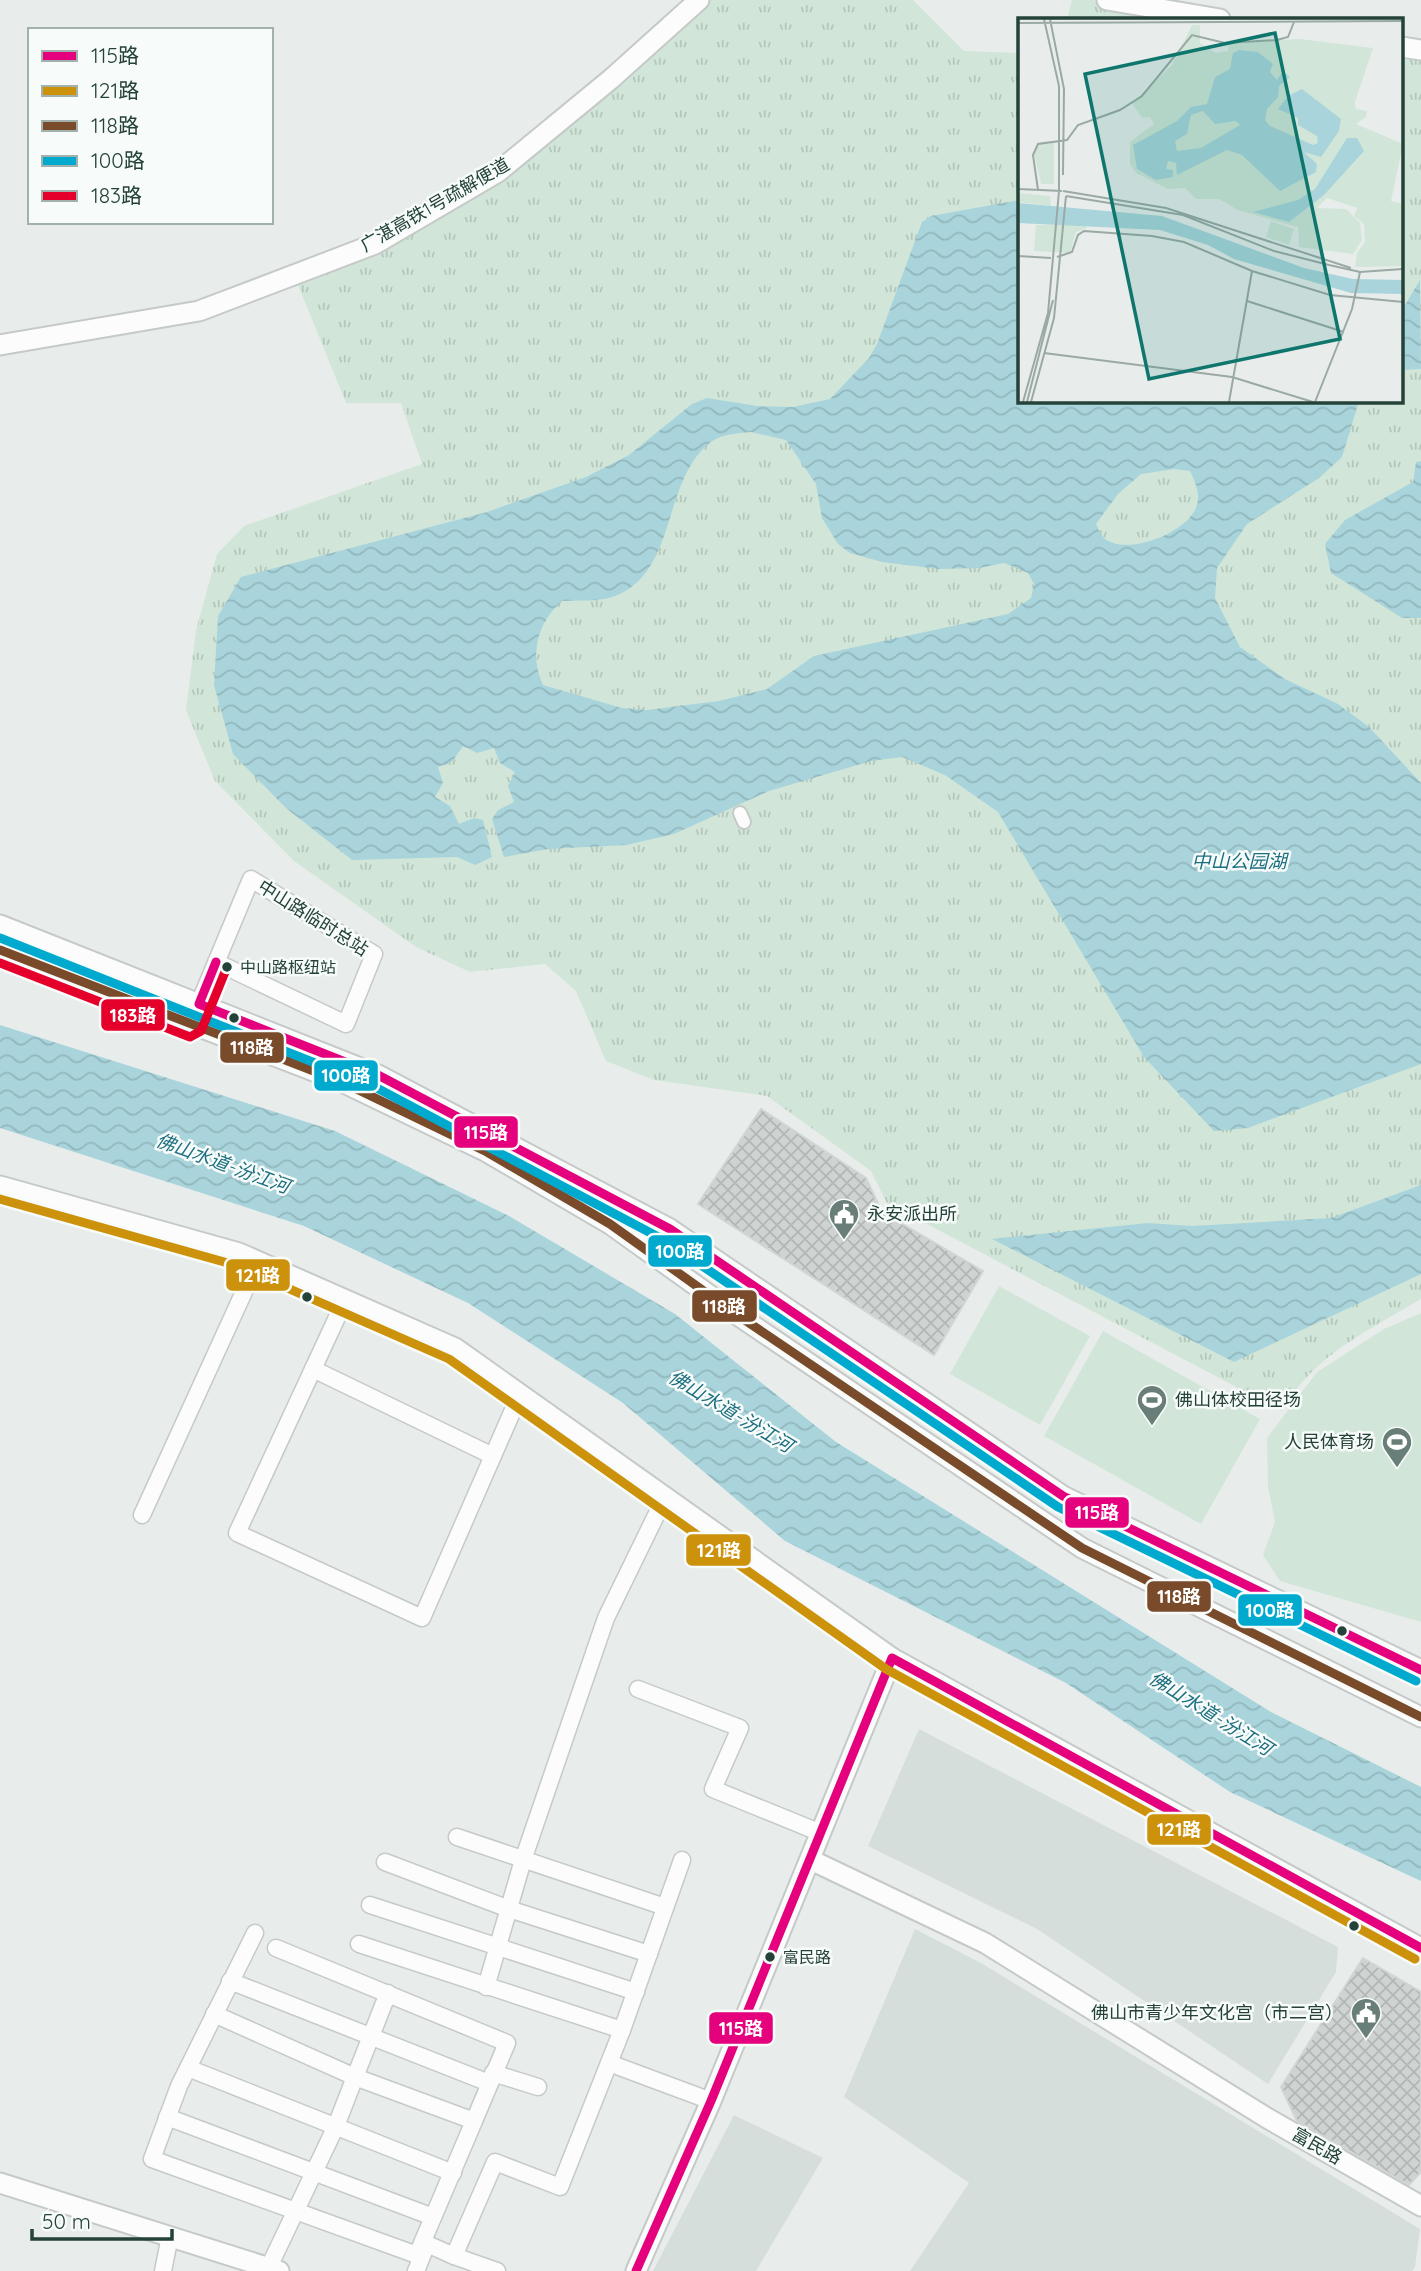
<svg xmlns="http://www.w3.org/2000/svg" width="1421" height="2271" font-family="Quicksand,'Noto Sans SC',sans-serif">
<defs>
<pattern id="park-tufts" width="24" height="20" patternUnits="userSpaceOnUse" patternTransform="scale(1.75)"><rect width="24" height="20" fill="#d1e6d8"/><path d="M3 7l-1-3M5 7V3M7 7l1-3M15 17l-1-3M17 17v-4M19 17l1-3" fill="none" stroke="#b3c6ba"/></pattern>
<pattern id="water-waves" width="16" height="10" patternUnits="userSpaceOnUse" patternTransform="scale(1.75)"><rect width="16" height="10" fill="#a9d4db"/><path d="M0 5q4-4 8 0t8 0" fill="none" stroke="#91b7bd"/></pattern>
<pattern id="building-cross-hatch" width="8" height="8" patternUnits="userSpaceOnUse" patternTransform="scale(1.75)"><rect width="8" height="8" fill="#cfd4d2"/><path d="M0 0l8 8M0 8l8-8" fill="none" stroke="#b2b7b5"/></pattern>
</defs>
<rect width="100%" height="100%" fill="#e8edeb"/>
<g fill="#d6dedb">
<polygon points="919,1729 1338,1947 1336,1972 1268,2084 1037,1929 868,1846"/>
<polygon points="915,1929 981,1963 1420,2229 1415,2267 1412,2271 910,2271 969,2183 844,2097"/>
<polygon points="734,2115 823,2158 756,2271 653,2271"/>
</g>
<g fill="url(#park-tufts)">
<path d="M705 0H913L964 51 1020 53V401H1402V56L1421 58V1299C1369 1330 1312 1356 1282 1411L887 1203 871 1171 767 1096 654 1080 606 1061 576 991 545 964 470 972 416 947 294 861 215 781 186 710 196 630 217 554 244 526 422 464 401 403H346L296 280 381 254 445 213Z"/>
<polygon points="1072,0 1106,0 1187,19 1067,19"/>
</g>
<g fill="#d1e6d8">
<polygon points="999,1286 1090,1336 1040,1425 950,1374"/>
<polygon points="1421,1313 1421,1622 1280,1581 1263,1555 1275,1522 1268,1487 1267,1438 1317,1372 1384,1329"/>
<polygon points="1103,1331 1260,1419 1201,1524 1044,1436"/>
</g>
<g fill="url(#water-waves)" fill-rule="evenodd">
<path d="M1020 200V401H1359L1342 457 1319 478 1247 524 1217 568 1215 598 1240 647 1285 679 1338 704 1369 727 1421 783V1064L1248 1128 1214 1131 1144 1057 998 812 945 775 902 757 871 761 769 791 674 834 626 845 548 849 504 857 492 819 498 810 514 802 508 786 515 772 500 763 494 748 477 753 463 746 452 762 438 767 443 783 435 797 450 806 459 824 474 818 483 820 492 857 475 865 457 857 352 860 286 808 233 754 214 685 218 616 241 577 487 512 586 477 629 455 692 404 707 398 757 406 793 407 830 399 869 358 877 344 922 222 931 216ZM751 432 786 440 816 484 822 518 838 544 850 553 882 562 939 569 979 568 1004 563 1028 573 1034 584 1031 598 1008 614 814 656 767 689 719 701 647 710 622 708 543 685C529 655 537 623 562 601 579 600 599 602 615 596 679 572 661 475 714 440 724 434 740 433 751 432ZM1174 469 1190 471C1196 483 1201 495 1196 508 1186 533 1126 557 1104 538 1101 535 1098 528 1096 524L1118 494 1141 474Z"/>
<polygon points="1420,280 1421,369 1402,370 1402,310"/>
<polygon points="1421,461 1421,618 1402,618 1331,573 1325,544 1345,520 1413,482 1416,462"/>
<polygon points="0,1025 335,1131 509,1216 675,1314 836,1442 1271,1712 1421,1787 1421,1881 1230,1792 1066,1683 785,1541 623,1403 468,1303 304,1226 0,1128"/>
<polygon points="1421,1185 1421,1274 1234,1362 992,1239 1148,1223 1192,1226 1331,1218"/>
</g>
<g fill="url(#building-cross-hatch)" stroke="#d1d6d4" stroke-width="2">
<polygon points="761,1109 866,1178 882,1212 983,1271 934,1355 698,1204"/>
<polygon points="1363,1958 1421,1992 1421,2172 1409,2185 1297,2121 1281,2087"/>
</g>
<g fill="none" stroke-linecap="round" stroke-linejoin="round">
<g stroke="#c5cac8" stroke-width="16">
<polyline id="pedestrian" points="740,813 744,822"/>
</g>
<g stroke="#c5cac8" stroke-width="19">
<g id="minor">
<polyline points="195,1013 251,879 374,954 346,1024 216,962"/>
<polyline points="345,1300 237,1533 422,1618 520,1394"/>
<polyline points="313,1369 493,1456"/>
<polyline points="142,1515 258,1261"/>
<polyline points="638,1689 740,1728 713,1789 821,1833"/>
<polyline points="457,1837 665,1907"/>
<polyline points="385,1862 509,1909 649,1954"/>
<polyline points="370,1905 636,1992"/>
<polyline points="255,1933 179,2086 152,2159 417,2255 474,2121"/>
<polyline points="359,1944 622,2030"/>
<polyline points="276,1948 507,2043 474,2121 355,2077 388,1993"/>
<polyline points="230,1981 489,2083"/>
<polyline points="486,1987 523,1860 606,1618 665,1497"/>
<polyline points="214,2014 355,2077 336,2126 269,2267"/>
<polyline points="609,2063 711,2101"/>
<polyline points="188,2068 453,2173"/>
<polyline points="493,2073 538,2087"/>
<polyline points="167,2117 433,2217"/>
<polyline points="454,2256 497,2271"/>
<polyline points="163,2271 170,2236"/>
<polyline points="416,2271 427,2244 454,2256 495,2162 560,2187 622,2030 682,1860"/>
</g>
</g>
<g stroke="#c5cac8" stroke-width="23">
<g id="tertiary">
<polyline points="1107,0 1220,19"/>
<polyline points="1402,47 1421,50"/>
<polyline points="0,345 199,311 375,244 498,172 611,79 699,0"/>
<polyline points="0,925 378,1075 670,1229 1063,1496 1421,1670"/>
<polyline points="0,950 342,1082 487,1152 610,1224 733,1312 1082,1548 1421,1717"/>
<polyline points="0,1186 239,1253 455,1348 892,1658 1421,1948"/>
<polyline points="811,1860 985,1943 1267,2118 1421,2206"/>
<polyline points="0,2183 279,2271"/>
<polyline points="636,2271 711,2101 892,1658"/>
</g>
</g>
<use href="#pedestrian" stroke="#fcfcfc" stroke-width="12"/>
<use href="#minor" stroke="#fcfcfc" stroke-width="16"/>
<use href="#tertiary" stroke="#fcfcfc" stroke-width="19"/>
<g stroke="#f7fbf9" stroke-width="14">
<g id="bus-1">
<polyline points="216,962 199,1004 378,1075 670,1229 1063,1496 1421,1670"/>
<polyline points="636,2271 711,2101 892,1658 1421,1948"/>
</g>
</g>
<g stroke="#f7fbf9" stroke-width="14">
<polyline id="bus-2" points="0,1199 235,1265 449,1359 886,1669 1415,1959"/>
</g>
<g stroke="#f7fbf9" stroke-width="14">
<polyline id="bus-3" points="0,950 342,1082 487,1152 610,1224 733,1312 1082,1548 1421,1717"/>
</g>
<g stroke="#f7fbf9" stroke-width="14">
<polyline id="bus-4" points="0,938 373,1086 664,1240 1058,1507 1416,1681"/>
</g>
<g stroke="#f7fbf9" stroke-width="14">
<polyline id="bus-5" points="0,963 190,1037 201,1031 227,967"/>
</g>
<use href="#bus-1" stroke="#e5007d" stroke-width="9"/>
<use href="#bus-2" stroke="#cd920c" stroke-width="9"/>
<use href="#bus-3" stroke="#7a4b2a" stroke-width="9"/>
<use href="#bus-4" stroke="#00a9ce" stroke-width="9"/>
<use href="#bus-5" stroke="#e4002b" stroke-width="9"/>
</g>
<defs>
<g id="civic-pin" transform="scale(1.575)"><path d="M0 17L-7.5 6A9.5 9.5 0 1 1 7.5 6Z" fill="#697e78" stroke="#f7fbf9"/><path d="M-.6-6.5H3V-4.5H.6V-3L4-1V1h2V6H-6V1h2V-1L-.6-3ZM-1.2 2.5V6h2.4V2.5Z" fill="#fff"/></g>
<g id="stadium-pin" transform="scale(1.575)"><path d="M0 17L-7.5 6A9.5 9.5 0 1 1 7.5 6Z" fill="#697e78" stroke="#f7fbf9"/><path d="M0-5a6.5 5 0 1 0 0 10a6.5 5 0 1 0 0-10ZM-3.5-1.8h7v3.6h-7Z" fill="#fff"/></g>
</defs>
<g fill-rule="evenodd">
<use href="#civic-pin" x="844" y="1214"/>
<use href="#stadium-pin" x="1152" y="1400"/>
<use href="#stadium-pin" x="1397" y="1442"/>
<use href="#civic-pin" x="1366" y="2013"/>
</g>
<g fill="#24423a" stroke="#f7fbf9" stroke-width="2.5">
<circle cx="227" cy="967" r="6"/>
<circle cx="234" cy="1018" r="6"/>
<circle cx="307" cy="1297" r="6"/>
<circle cx="1342" cy="1631" r="6"/>
<circle cx="1354" cy="1926" r="6"/>
<circle cx="770" cy="1957" r="6"/>
</g>
<g text-anchor="middle" stroke-width="5" stroke-linejoin="round" paint-order="stroke">
<g font-size="16" fill="#24423a" stroke="#f7fbf9" text-anchor="start">
<text x="240" y="973">中山路枢纽站</text>
<text x="783" y="1963">富民路</text>
</g>
<g font-size="18" fill="#24423a" stroke="#f7fbf9">
<text transform="translate(435 205) rotate(-30)" y="6">广湛高铁1号疏解便道</text>
<text transform="translate(313 918) rotate(32)" y="6">中山路临时总站</text>
<text transform="translate(1317 2146) rotate(30)" y="6">富民路</text>
</g>
<g font-size="18" fill="#24423a" stroke="#f7fbf9" text-anchor="start">
<text x="867" y="1220">永安派出所</text>
<text x="1175" y="1406">佛山体校田径场</text>
<text x="1374" y="1448" text-anchor="end">人民体育场</text>
<text x="1343" y="2019" text-anchor="end">佛山市青少年文化宫（市二宫）</text>
</g>
<g font-size="19" font-style="italic" fill="#1c6f80" stroke="#f7fbf9">
<text x="1239" y="868">中山公园湖</text>
<text transform="translate(223 1163) rotate(20)" y="7">佛山水道-汾江河</text>
<text transform="translate(731 1411) rotate(31)" y="7">佛山水道-汾江河</text>
<text transform="translate(1211 1713) rotate(32)" y="7">佛山水道-汾江河</text>
</g>
</g>
<g transform="translate(1018 18)">
<rect width="385" height="385" fill="#e8edeb"/>
<path d="M174 7H182V25L198 35 210 33 211 24 282 21 355 30 337 84 338 91 349 93 348 99 338 106 385 126 373 183 385 186V248L337 249 339 235 347 224 346 206 336 198 339 190 309 180 279 209 220 192 201 181H178L167 170 150 171 118 155 112 146V124L136 106 132 99 124 100 114 85 154 47ZM36 123V166H23L16 135 23 124ZM0 175 32 178 33 188 0 184ZM18 207H68L69 210 58 214 52 235 16 233Z" fill="#d1e6d8"/>
<path d="M298 190 328 191 342 205 344 222 335 236 281 229 280 208ZM253 203 276 211 271 227 248 219Z" fill="#d1e6d8"/>
<path d="M221 32 240 34 255 46 252 54 259 62 265 53 272 59 261 68 260 79 249 91 247 102 252 108 295 127 300 125 299 118 280 107V100L260 91 270 78 284 71 323 101 321 113 303 139 286 134 299 146 298 154 262 173 224 137 209 132 159 157 158 145 150 143 148 151 155 152V159L138 162 119 151 115 127 159 103 173 89 189 86 197 59 212 51 215 35ZM185 93 197 106 218 103 222 107 183 130 159 133 157 123 169 116 173 97ZM329 120H339L346 133 306 177 271 204 235 194 280 182 297 171ZM0 185 144 198 286 250 335 261 385 262V276L333 275 216 241 190 227 142 212 0 205Z" fill="#a9d4db" fill-rule="evenodd"/>
<path fill="none" stroke="#9aa9a4" stroke-width="2" d="M32 1 46 71 45 157M0 5 385 3M0 171 44 173M20 172 15 137 20 126 49 122 60 107 102 92 124 78 174 17 207 25 259 22 270 19 276 4M45 173 148 190 333 250M48 178 165 197 256 233 311 247 342 254 385 251M0 238 33 240M39 239 54 234 60 217 66 213 134 218 166 224 234 253 312 277 385 284M229 283 326 314M26 335 214 359 295 384M5 384 30 295 41 173V68L26 1M9 384 35 282M13 384 36 300 48 178M211 384 234 253M297 384 334 291 342 254"/>
<path fill="#0f766e" fill-opacity="0.15" stroke="#0f766e" stroke-width="3.5" d="M257 15 322 321 131 361 67 56Z"/>
<rect width="385" height="385" fill="none" stroke="#24423a" stroke-width="3.5"/>
</g>
<g stroke="#f7fbf9" stroke-width="2.5">
<rect x="100" y="998" width="66" height="34" rx="7" fill="#e4002b"/>
<rect x="219" y="1031" width="66" height="33" rx="7" fill="#7a4b2a"/>
<rect x="313" y="1059" width="66" height="33" rx="7" fill="#00a9ce"/>
<rect x="453" y="1115" width="66" height="34" rx="7" fill="#e5007d"/>
<rect x="647" y="1234" width="66" height="34" rx="7" fill="#00a9ce"/>
<rect x="225" y="1258" width="66" height="34" rx="7" fill="#cd920c"/>
<rect x="691" y="1289" width="67" height="34" rx="7" fill="#7a4b2a"/>
<rect x="1064" y="1496" width="66" height="33" rx="7" fill="#e5007d"/>
<rect x="685" y="1533" width="67" height="34" rx="7" fill="#cd920c"/>
<rect x="1146" y="1580" width="66" height="33" rx="7" fill="#7a4b2a"/>
<rect x="1237" y="1593" width="66" height="34" rx="7" fill="#00a9ce"/>
<rect x="1146" y="1813" width="66" height="33" rx="7" fill="#cd920c"/>
<rect x="708" y="2011" width="66" height="34" rx="7" fill="#e5007d"/>
</g>
<g font-size="19" text-anchor="middle" font-weight="bold" fill="#fff">
<text x="133" y="1022">183路</text>
<text x="252" y="1054">118路</text>
<text x="346" y="1082">100路</text>
<text x="486" y="1139">115路</text>
<text x="680" y="1258">100路</text>
<text x="258" y="1282">121路</text>
<text x="724" y="1313">118路</text>
<text x="1097" y="1519">115路</text>
<text x="719" y="1557">121路</text>
<text x="1179" y="1603">118路</text>
<text x="1270" y="1617">100路</text>
<text x="1179" y="1836">121路</text>
<text x="741" y="2035">115路</text>
</g>
<rect x="28" y="28" width="245" height="196" fill="#f7fbf9" stroke="#a3b1ad" stroke-width="2"/>
<rect x="42" y="51" width="35" height="10" fill="#e5007d" stroke="#a3b1ad" stroke-width="2"/>
<text x="91" y="63" font-size="21" fill="#24423a">115路</text>
<rect x="42" y="86" width="35" height="10" fill="#cd920c" stroke="#a3b1ad" stroke-width="2"/>
<text x="91" y="98" font-size="21" fill="#24423a">121路</text>
<rect x="42" y="121" width="35" height="10" fill="#7a4b2a" stroke="#a3b1ad" stroke-width="2"/>
<text x="91" y="133" font-size="21" fill="#24423a">118路</text>
<rect x="42" y="156" width="35" height="10" fill="#00a9ce" stroke="#a3b1ad" stroke-width="2"/>
<text x="91" y="168" font-size="21" fill="#24423a">100路</text>
<rect x="42" y="191" width="35" height="10" fill="#e4002b" stroke="#a3b1ad" stroke-width="2"/>
<text x="91" y="203" font-size="21" fill="#24423a">183路</text>
<path d="M32 2229v10h140v-10" fill="none" stroke="#24423a" stroke-width="3.5"/>
<text x="42" y="2229" font-size="21" fill="#24423a" stroke="#f7fbf9" stroke-width="5" paint-order="stroke">50 m</text>
</svg>
